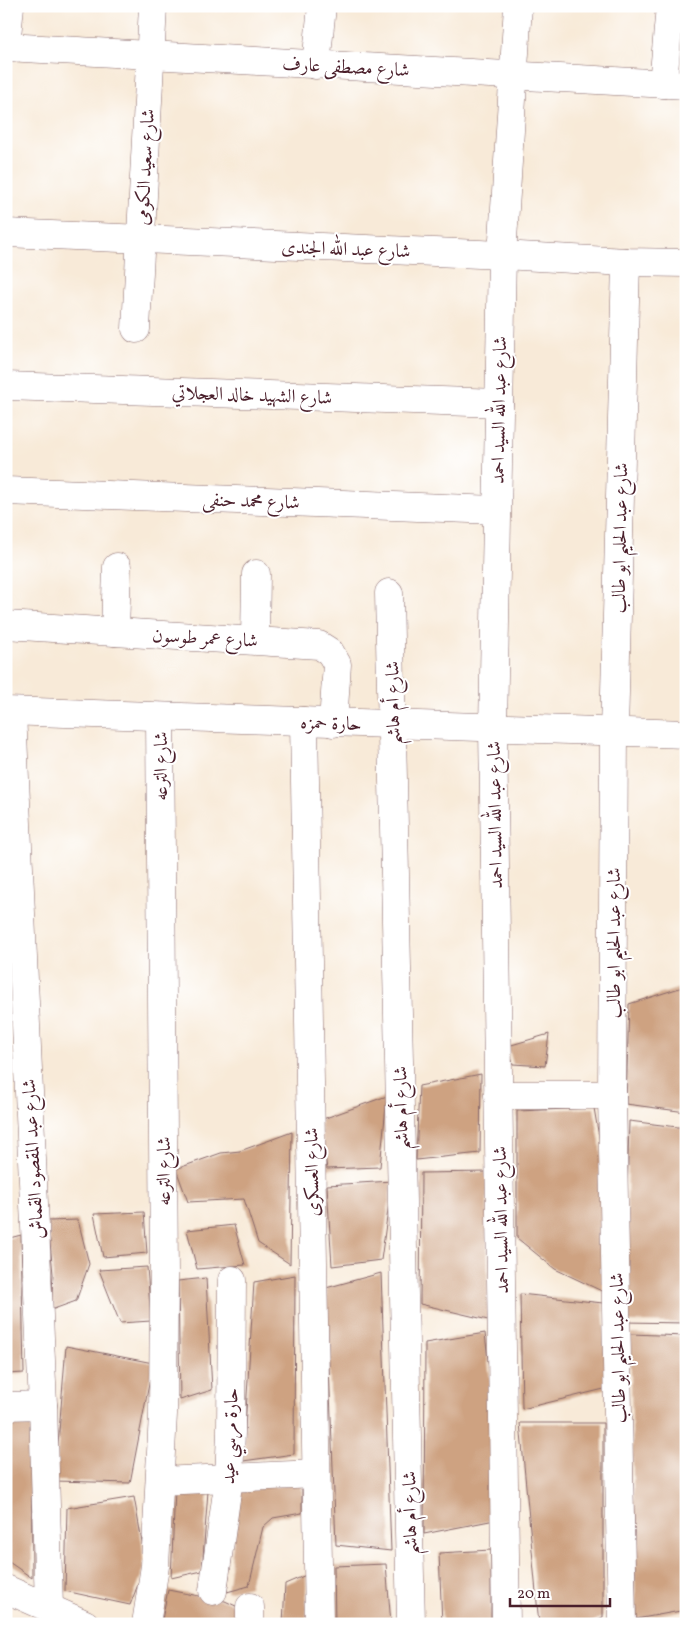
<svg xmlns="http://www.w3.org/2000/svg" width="692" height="1630" font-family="Vollkorn,Amiri,serif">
<rect width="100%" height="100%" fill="#fff"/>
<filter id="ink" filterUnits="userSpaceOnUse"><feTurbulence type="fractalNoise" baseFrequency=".02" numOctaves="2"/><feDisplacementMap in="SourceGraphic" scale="10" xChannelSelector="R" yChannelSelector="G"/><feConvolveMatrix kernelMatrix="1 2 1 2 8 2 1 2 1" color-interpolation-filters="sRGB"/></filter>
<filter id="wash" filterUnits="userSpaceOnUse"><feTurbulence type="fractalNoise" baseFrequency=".0096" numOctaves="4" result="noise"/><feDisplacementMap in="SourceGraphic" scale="20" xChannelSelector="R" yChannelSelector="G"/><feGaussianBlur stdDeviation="1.12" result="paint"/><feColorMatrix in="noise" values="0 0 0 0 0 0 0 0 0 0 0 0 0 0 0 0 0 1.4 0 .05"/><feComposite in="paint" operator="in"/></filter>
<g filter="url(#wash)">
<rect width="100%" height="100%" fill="#f8ead8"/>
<g id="blocks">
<g fill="#cea281">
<polygon points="686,986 686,1112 626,1104 629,1004"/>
<polygon points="549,1034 545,1066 513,1064 508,1046"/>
<polygon points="481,1074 480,1153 416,1160 419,1086"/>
<polygon points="387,1096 380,1167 327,1169 320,1120"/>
<polygon points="594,1108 600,1143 608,1294 555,1269 517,1238 517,1111"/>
<polygon points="629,1121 686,1128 686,1323 624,1322"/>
<polygon points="292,1132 290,1264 258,1243 244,1199 188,1202 176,1169 221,1153 240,1151"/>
<polygon points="487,1172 488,1320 420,1304 421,1173"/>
<polygon points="392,1181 381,1260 332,1266 327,1185"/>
<polygon points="144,1212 147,1253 103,1257 94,1214"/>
<polygon points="78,1220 89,1264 76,1301 51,1310 53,1274 48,1221"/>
<polygon points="234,1225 245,1265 197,1269 187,1230"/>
<polygon points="21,1235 24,1373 6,1374 6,1239"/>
<polygon points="147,1267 151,1321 120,1323 99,1270"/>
<polygon points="381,1273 391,1551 336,1545 326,1288"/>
<polygon points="295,1275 294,1454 243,1461 254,1282"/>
<polygon points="206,1278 212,1390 180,1400 178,1281"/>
<polygon points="520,1294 603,1303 608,1388 522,1409"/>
<polygon points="485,1333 505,1518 424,1534 425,1343"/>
<polygon points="630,1334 686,1336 686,1610 636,1619"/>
<polygon points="66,1346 153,1363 130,1483 55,1481"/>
<polygon points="6,1417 31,1417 32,1578 6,1560"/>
<polygon points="520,1423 603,1423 603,1617 588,1624 539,1624"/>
<polygon points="302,1485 302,1513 273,1518 263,1527 249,1586 227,1592 240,1488"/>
<polygon points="175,1490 208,1491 202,1571 171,1578"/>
<polygon points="134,1497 142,1542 144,1569 130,1605 65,1591 67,1508"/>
<polygon points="491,1550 491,1624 442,1624 439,1553"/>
<polygon points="386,1564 391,1624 335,1624 334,1566"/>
<polygon points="306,1575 307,1624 283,1624 285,1584"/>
<polygon points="168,1590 225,1601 238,1607 237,1624 161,1624"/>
</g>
</g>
</g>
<g filter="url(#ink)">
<use href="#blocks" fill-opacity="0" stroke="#876668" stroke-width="1"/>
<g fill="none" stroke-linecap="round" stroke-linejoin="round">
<g stroke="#876668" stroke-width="29">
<g id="minor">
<polyline points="6,46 10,6"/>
<polyline points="6,47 686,85"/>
<polyline points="316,65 322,6"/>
<polyline points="663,84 670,6"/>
<polyline points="6,233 502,255 626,262 686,263"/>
<polyline points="136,329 153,6"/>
<polyline points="6,386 499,403"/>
<polyline points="6,491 496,510"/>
<polyline points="389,593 411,1624"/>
<polyline points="6,625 319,645 330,652 337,664 333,723"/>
<polyline points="115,632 117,567"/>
<polyline points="255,640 256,574"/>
<polyline points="6,711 686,734"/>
<polyline points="12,712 43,1405 49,1607"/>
<polyline points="304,721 319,1624"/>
<polyline points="498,1095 612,1095"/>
<polyline points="6,1406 43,1405"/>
<polyline points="160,1481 316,1474"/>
<polyline points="6,1589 85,1624"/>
<polyline points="213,1591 229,1478 231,1432 232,1280"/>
<polyline points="146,1624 155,1566 163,1414 164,1277 160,717"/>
<polyline points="250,1624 250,1607"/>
<polyline points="506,1624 493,728 502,255 518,6"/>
<polyline points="622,1624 612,1095 614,732 626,262"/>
</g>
</g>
<use href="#minor" stroke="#fff" stroke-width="28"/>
</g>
</g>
<g text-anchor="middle" stroke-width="4" stroke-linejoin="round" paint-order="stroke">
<g font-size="19" fill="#4a1f2b" stroke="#fff">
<text transform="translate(346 66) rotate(3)" y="7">شارع مصطفى عارف</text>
<text transform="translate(144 167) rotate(-87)" y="7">شارع سعيد الكومى</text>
<text transform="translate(346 248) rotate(2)" y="7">شارع عبد الله الجندى</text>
<text transform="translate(252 394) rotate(2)" y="7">شارع الشهيد خالد العجلاتي</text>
<text transform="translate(498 410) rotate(-89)" y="7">شارع عبد الله السيد احمد</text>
<text transform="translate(251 500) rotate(2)" y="7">شارع محمد حنفى</text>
<text transform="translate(619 538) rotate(-89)" y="7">شارع عبد الحليم ابو طالب</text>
<text transform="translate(205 637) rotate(3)" y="7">شارع عمر طوسون</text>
<text transform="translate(392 703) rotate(-91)" y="7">شارع أم هاشم</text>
<text transform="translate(331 722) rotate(2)" y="7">حارة حمزه</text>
<text transform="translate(160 766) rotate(-90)" y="7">شارع الترعه</text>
<text transform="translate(494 815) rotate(-91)" y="7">شارع عبد الله السيد احمد</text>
<text transform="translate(613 943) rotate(-90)" y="7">شارع عبد الحليم ابو طالب</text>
<text transform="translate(400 1108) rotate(-91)" y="7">شارع أم هاشم</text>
<text transform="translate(32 1159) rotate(-93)" y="7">شارع عبد المقصود القماش</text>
<text transform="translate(163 1171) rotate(-90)" y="7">شارع الترعه</text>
<text transform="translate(311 1172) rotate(-91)" y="7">شارع العسكرى</text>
<text transform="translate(500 1220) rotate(-91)" y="7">شارع عبد الله السيد احمد</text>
<text transform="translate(617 1348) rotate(-91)" y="7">شارع عبد الحليم ابو طالب</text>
<text transform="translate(229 1436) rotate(-88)" y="7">حارة مرسي عيد</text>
<text transform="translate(409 1513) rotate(-91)" y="7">شارع أم هاشم</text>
</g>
</g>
<rect width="692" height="1630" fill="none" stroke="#fff" stroke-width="25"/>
<path d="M510 1598v8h100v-8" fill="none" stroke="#4a1f2b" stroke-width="2.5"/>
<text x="517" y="1598" font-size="15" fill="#4a1f2b" stroke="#ffffff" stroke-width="4" paint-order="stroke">20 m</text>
</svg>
